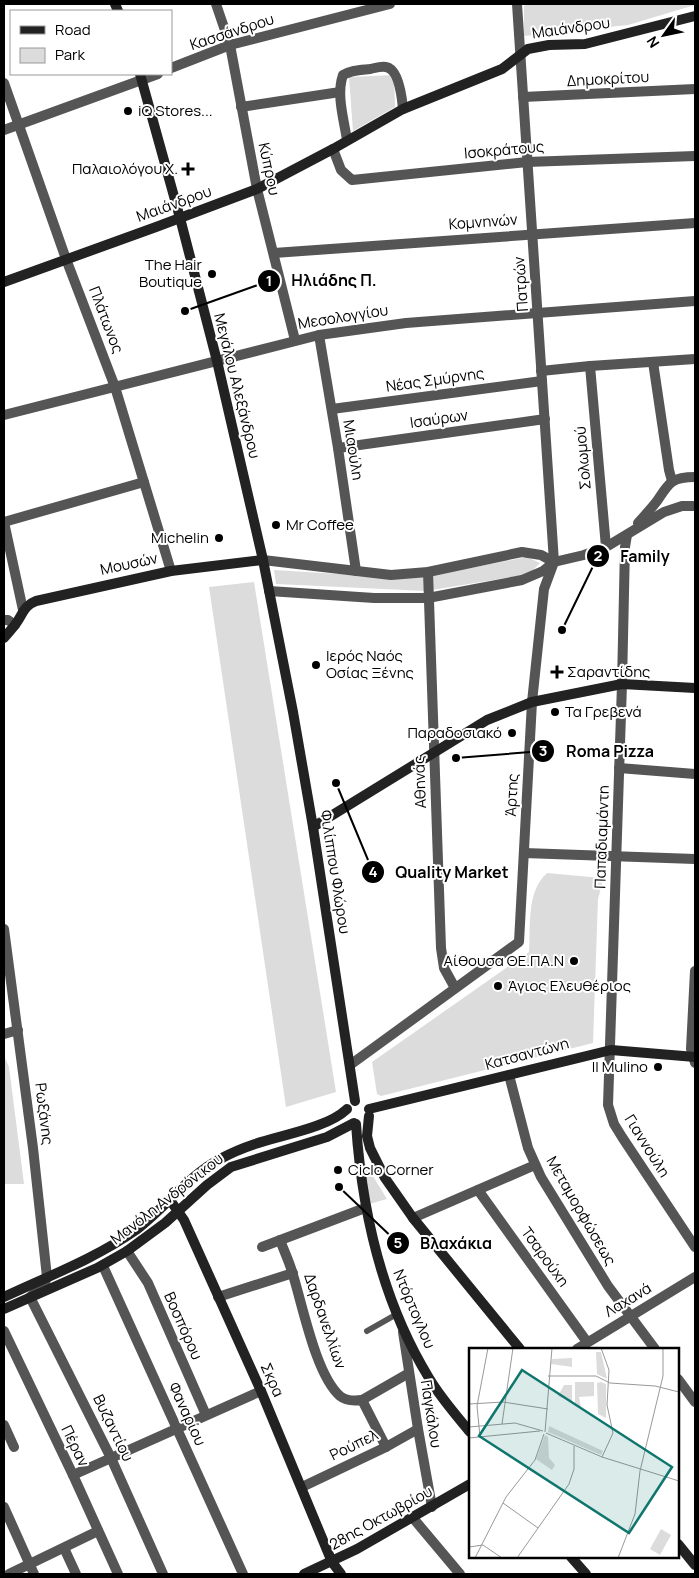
<svg xmlns="http://www.w3.org/2000/svg" width="699" height="1578" font-family="Manrope,sans-serif">
<rect width="100%" height="100%" fill="#fff"/>
<g fill="#dcdcdc">
<polygon points="524,4 694,4 695,5 628,25 524,36"/>
<polygon points="394,75 395,107 353,131 349,77"/>
<polygon points="527,557 540,563 529,574 426,591 276,584 274,570 355,575 424,577"/>
<polygon points="254,582 336,1092 286,1107 209,587"/>
<path d="M547 873 601 878 602 884 598 899 593 1043 381 1096 377 1094 372 1062 529 952C531 926 526 892 547 873Z"/>
<polygon points="4,1056 9,1067 24,1184 4,1184"/>
<polygon points="363,1160 387,1199 369,1204"/>
</g>
<g fill="none" stroke-linecap="round" stroke-linejoin="round">
<polyline stroke="#555" stroke-width="6" points="367,1331 397,1314"/>
<g stroke="#555" stroke-width="10">
<polyline points="216,4 230,45 257,189 295,340"/>
<polyline points="171,68 230,45 390,4"/>
<polyline points="4,83 66,259 115,387 171,571"/>
<polyline points="523,97 695,89"/>
<polyline points="241,107 340,92"/>
<polyline points="4,130 158,74"/>
<path d="M347 140C344 120 336 94 343 75 351 70 360 70 370 69 375 68 381 66 386 67 399 69 402 98 403 109"/>
<polyline points="333,149 341,170 352,180 527,162 695,156"/>
<polyline points="274,253 695,223"/>
<polyline points="319,335 338,448 356,571"/>
<polyline points="653,362 669,470 672,481"/>
<polyline points="590,366 606,547"/>
<polyline points="541,371 590,366 695,359"/>
<polyline points="332,409 542,381"/>
<polyline points="4,415 319,335 406,323 695,301"/>
<polyline points="338,448 545,419"/>
<polyline points="4,522 144,482"/>
<polyline points="4,522 23,610"/>
<path d="M638 523C644 516 651 509 657 501 669 483 671 477 695 477"/>
<polyline points="627,535 625,547 622,684 608,1105 614,1124 622,1137 695,1247"/>
<polyline points="263,560 391,575 428,572 522,552 541,555 554,562"/>
<polyline points="428,572 441,948 444,968 455,988"/>
<polyline points="269,591 374,598 428,598 522,580 543,571 554,562 584,555 606,547 664,512 682,506 695,506"/>
<polyline points="4,620 8,620 15,625"/>
<polyline points="619,768 695,774"/>
<polyline points="524,853 695,859"/>
<polyline points="4,929 33,1148 47,1277 44,1285 30,1297 111,1458 163,1574"/>
<polyline points="695,971 691,1049 695,1063"/>
<polyline points="4,1034 18,1030"/>
<polyline points="350,1065 519,942 532,702 544,589 554,562 517,4"/>
<polyline points="509,1075 528,1148 541,1177 608,1286 655,1349"/>
<polyline points="478,1190 587,1342"/>
<polyline points="413,1218 535,1165"/>
<path d="M280 1240C284 1251 290 1263 293 1275 303 1307 316 1375 340 1396 346 1401 355 1401 362 1400L386 1447"/>
<polyline points="262,1247 365,1208"/>
<polyline points="127,1251 148,1283 206,1415"/>
<polyline points="103,1266 243,1574"/>
<polyline points="218,1297 293,1273"/>
<polyline points="4,1331 73,1475 118,1574"/>
<polyline points="403,1332 418,1429 432,1507"/>
<polyline points="577,1349 695,1277"/>
<polyline points="678,1379 695,1402"/>
<polyline points="362,1400 409,1373"/>
<polyline points="4,1425 14,1447"/>
<polyline points="73,1475 261,1391"/>
<polyline points="302,1487 386,1447 418,1429"/>
<polyline points="4,1507 34,1574"/>
<polyline points="413,1518 460,1574"/>
<polyline points="64,1548 76,1574"/>
<polyline points="9,1574 98,1531"/>
</g>
<g stroke="#222" stroke-width="10">
<polyline points="115,4 118,11"/>
<polyline points="140,74 180,218 217,361 263,560 293,712 313,827 355,1101"/>
<polyline points="4,282 156,227 257,189 333,149 403,109 502,69 528,49 549,45 585,44 695,16"/>
<path d="M4 638C8 633 13 628 17 622 23 613 25 605 36 601L171 571 263 560"/>
<polyline points="313,827 487,720 532,702 622,684 695,688"/>
<polyline points="369,1109 611,1050 695,1057"/>
<polyline points="369,1116 367,1136 370,1148 385,1178 413,1218 520,1349"/>
<path d="M356 1124C362 1213 382 1301 429 1378 440 1397 456 1415 470 1432"/>
<polyline points="170,1200 184,1220 261,1391 332,1562 341,1574"/>
<path d="M4 1297C49 1276 96 1258 136 1230 165 1208 188 1176 220 1159 231 1153 243 1148 255 1144 281 1135 327 1128 347 1109"/>
<polyline points="4,1309 97,1268 127,1251 165,1223 207,1185 231,1167 327,1137 354,1123"/>
<polyline points="678,1544 695,1565"/>
<polyline points="571,1557 586,1574"/>
<polyline points="304,1574 357,1549 470,1484"/>
</g>
</g>
<g fill="#000" stroke="#fff" stroke-width="2">
<circle cx="128" cy="111" r="5"/>
<path d="M185.5 161.5h5v5h5v5h-5v5h-5v-5h-5v-5h5z"/>
<circle cx="212" cy="274" r="5"/>
<circle cx="276" cy="525" r="5"/>
<circle cx="219" cy="538" r="5"/>
<circle cx="316" cy="665" r="5"/>
<path d="M554.5 664.5h5v5h5v5h-5v5h-5v-5h-5v-5h5z"/>
<circle cx="555" cy="712" r="5"/>
<circle cx="512" cy="733" r="5"/>
<circle cx="574" cy="961" r="5"/>
<circle cx="498" cy="986" r="5"/>
<circle cx="658" cy="1067" r="5"/>
<circle cx="338" cy="1170" r="5"/>
</g>
<g text-anchor="middle" stroke-width="4" stroke-linejoin="round" paint-order="stroke">
<g font-size="15" fill="#000" stroke="#fff">
<text transform="translate(571 28) rotate(-8)" y="5">Μαιάνδρου</text>
<text transform="translate(232 32) rotate(-18)" y="5">Κασσάνδρου</text>
<text transform="translate(608 79) rotate(-3)" y="5">Δημοκρίτου</text>
<text transform="translate(504 150) rotate(-5)" y="5">Ισοκράτους</text>
<text transform="translate(269 169) rotate(78)" y="5">Κύπρου</text>
<text transform="translate(174 204) rotate(-20)" y="5">Μαιάνδρου</text>
<text transform="translate(483 222) rotate(-4)" y="5">Κομνηνών</text>
<text transform="translate(521 284) rotate(-94)" y="5">Πατρών</text>
<text transform="translate(343 317) rotate(-9)" y="5">Μεσολογγίου</text>
<text transform="translate(106 320) rotate(69)" y="5">Πλάτωνος</text>
<text transform="translate(435 380) rotate(-8)" y="5">Νέας Σμύρνης</text>
<text transform="translate(237 386) rotate(76)" y="5">Μεγάλου Αλεξάνδρου</text>
<text transform="translate(439 419) rotate(-8)" y="5">Ισαύρων</text>
<text transform="translate(353 450) rotate(81)" y="5">Μιαούλη</text>
<text transform="translate(583 458) rotate(-95)" y="5">Σολωμού</text>
<text transform="translate(129 564) rotate(-12)" y="5">Μουσών</text>
<text transform="translate(420 782) rotate(-92)" y="5">Αθηνάς</text>
<text transform="translate(512 795) rotate(-87)" y="5">Άρτης</text>
<text transform="translate(602 837) rotate(-88)" y="5">Παπαδιαμάντη</text>
<text transform="translate(335 872) rotate(81)" y="5">Φιλίππου Φλώρου</text>
<text transform="translate(527 1054) rotate(-15)" y="5">Κατσαντώνη</text>
<text transform="translate(44 1114) rotate(83)" y="5">Ρωξάνης</text>
<text transform="translate(647 1146) rotate(58)" y="5">Γιαννούλη</text>
<text transform="translate(167 1199) rotate(-38)" y="5">Μανόλη Ανδρόνικου</text>
<text transform="translate(581 1211) rotate(60)" y="5">Μεταμορφώσεως</text>
<text transform="translate(545 1257) rotate(54)" y="5">Τσαρούχη</text>
<text transform="translate(628 1300) rotate(-31)" y="5">Λαχανά</text>
<text transform="translate(414 1309) rotate(67)" y="5">Ντόρτογλου</text>
<text transform="translate(325 1321) rotate(71)" y="5">Δαρδανελλίων</text>
<text transform="translate(183 1326) rotate(66)" y="5">Βοσπόρου</text>
<text transform="translate(272 1380) rotate(66)" y="5">Σκρα</text>
<text transform="translate(187 1414) rotate(65)" y="5">Φαναρίου</text>
<text transform="translate(431 1414) rotate(81)" y="5">Παγκάλου</text>
<text transform="translate(113 1428) rotate(64)" y="5">Βυζαντίου</text>
<text transform="translate(354 1445) rotate(-26)" y="5">Ρούπελ</text>
<text transform="translate(75 1446) rotate(64)" y="5">Πέραν</text>
<text transform="translate(381 1518) rotate(-29)" y="5">28ης Οκτωβρίου</text>
</g>
<g font-size="15" fill="#000" stroke="#fff" text-anchor="start">
<text x="138" y="116">iQ Stores...</text>
<text x="178" y="174" text-anchor="end">Παλαιολόγου Χ.</text>
<text x="202" y="270" text-anchor="end">The Hair<tspan x="202" dy="17">Boutique</tspan></text>
<text x="286" y="530">Mr Coffee</text>
<text x="209" y="543" text-anchor="end">Michelin</text>
<text x="326" y="661">Ιερός Ναός<tspan x="326" dy="17">Οσίας Ξένης</tspan></text>
<text x="567" y="677">Σαραντίδης</text>
<text x="565" y="717">Τα Γρεβενά</text>
<text x="502" y="738" text-anchor="end">Παραδοσιακό</text>
<text x="564" y="966" text-anchor="end">Αίθουσα ΘΕ.ΠΑ.Ν</text>
<text x="508" y="991">Άγιος Ελευθέριος</text>
<text x="648" y="1072" text-anchor="end">Il Mulino</text>
<text x="348" y="1175">Ciclo Corner</text>
</g>
</g>
<g transform="translate(469 1348)">
<rect width="210" height="210" fill="#fff"/>
<path d="M127 4H132L138 31 128 26ZM103 10V19L82 16 83 11ZM106 34H125V48L110 49 112 59 106 56ZM132 34 137 36V70L129 66 128 35ZM95 37H103V54L89 48ZM80 78 134 103 132 107 79 84ZM76 87 79 89 80 110 86 117 83 122 67 111ZM192 181 202 187 191 207 181 201Z" fill="#dcdcdc"/>
<path fill="none" stroke="#999" stroke-width="1" d="M132 0 140 22 138 57 144 85 133 109M79 28H127L141 35 186 38 210 44M0 56 34 54 79 61M33 76 44 0M0 79 46 75 74 83M76 84 83 0M77 85 133 109 210 133M11 89 8 58 19 0M0 90 71 83M171 123 194 28V0M34 155 69 180M0 199 14 197 33 210M6 210 37 149 66 112 75 86M48 210 100 136 105 121V98M149 210 166 166 171 123"/>
<path fill="#0f766e" fill-opacity="0.15" stroke="#0f766e" stroke-width="2.5" d="M53 22 203 119 160 185 10 88Z"/>
<rect width="210" height="210" fill="none" stroke="#000" stroke-width="2.5"/>
</g>
<path fill="none" stroke="#000" stroke-width="2" d="M185 311L269 281M562 630L598 556M456 758L543 751M336 783L373 872M339 1187L398 1243"/>
<g fill="#000" stroke="#fff" stroke-width="2">
<circle cx="185" cy="311" r="5"/>
<circle cx="562" cy="630" r="5"/>
<circle cx="456" cy="758" r="5"/>
<circle cx="336" cy="783" r="5"/>
<circle cx="339" cy="1187" r="5"/>
<circle cx="269" cy="281" r="12"/>
<circle cx="598" cy="556" r="12"/>
<circle cx="543" cy="751" r="12"/>
<circle cx="373" cy="872" r="12"/>
<circle cx="398" cy="1243" r="12"/>
</g>
<g font-size="15" text-anchor="middle" font-weight="bold" fill="#fff">
<text x="269" y="286">1</text>
<text x="598" y="561">2</text>
<text x="543" y="756">3</text>
<text x="373" y="877">4</text>
<text x="398" y="1248">5</text>
</g>
<g font-size="16" text-anchor="middle" font-weight="bold" fill="#000" stroke="#fff" stroke-width="4" stroke-linejoin="round" paint-order="stroke">
<text x="334" y="286">Ηλιάδης Π.</text>
<text x="645" y="562">Family</text>
<text x="610" y="757">Roma Pizza</text>
<text x="452" y="878">Quality Market</text>
<text x="456" y="1249">Βλαχάκια</text>
</g>
<rect width="699" height="1578" fill="none" stroke="#000000" stroke-width="10"/>
<rect x="10" y="10" width="162" height="65" fill="#ffffff" stroke="#999999"/>
<rect x="20" y="26" width="25" height="8" fill="#222222" stroke="#999999"/>
<text x="55" y="35" font-size="15" fill="#000000">Road</text>
<rect x="20" y="48" width="25" height="15" fill="#dcdcdc" stroke="#999999"/>
<text x="55" y="60" font-size="15" fill="#000000">Park</text>
<g transform="translate(664 35) rotate(237)" stroke="#ffffff" stroke-width="4" paint-order="stroke">
<path d="M0-4L9 19L0 12L-9 19Z" fill="#000000"/>
<text y="-8" font-size="14" font-weight="bold" text-anchor="middle" fill="#000000">N</text>
</g>
</svg>
